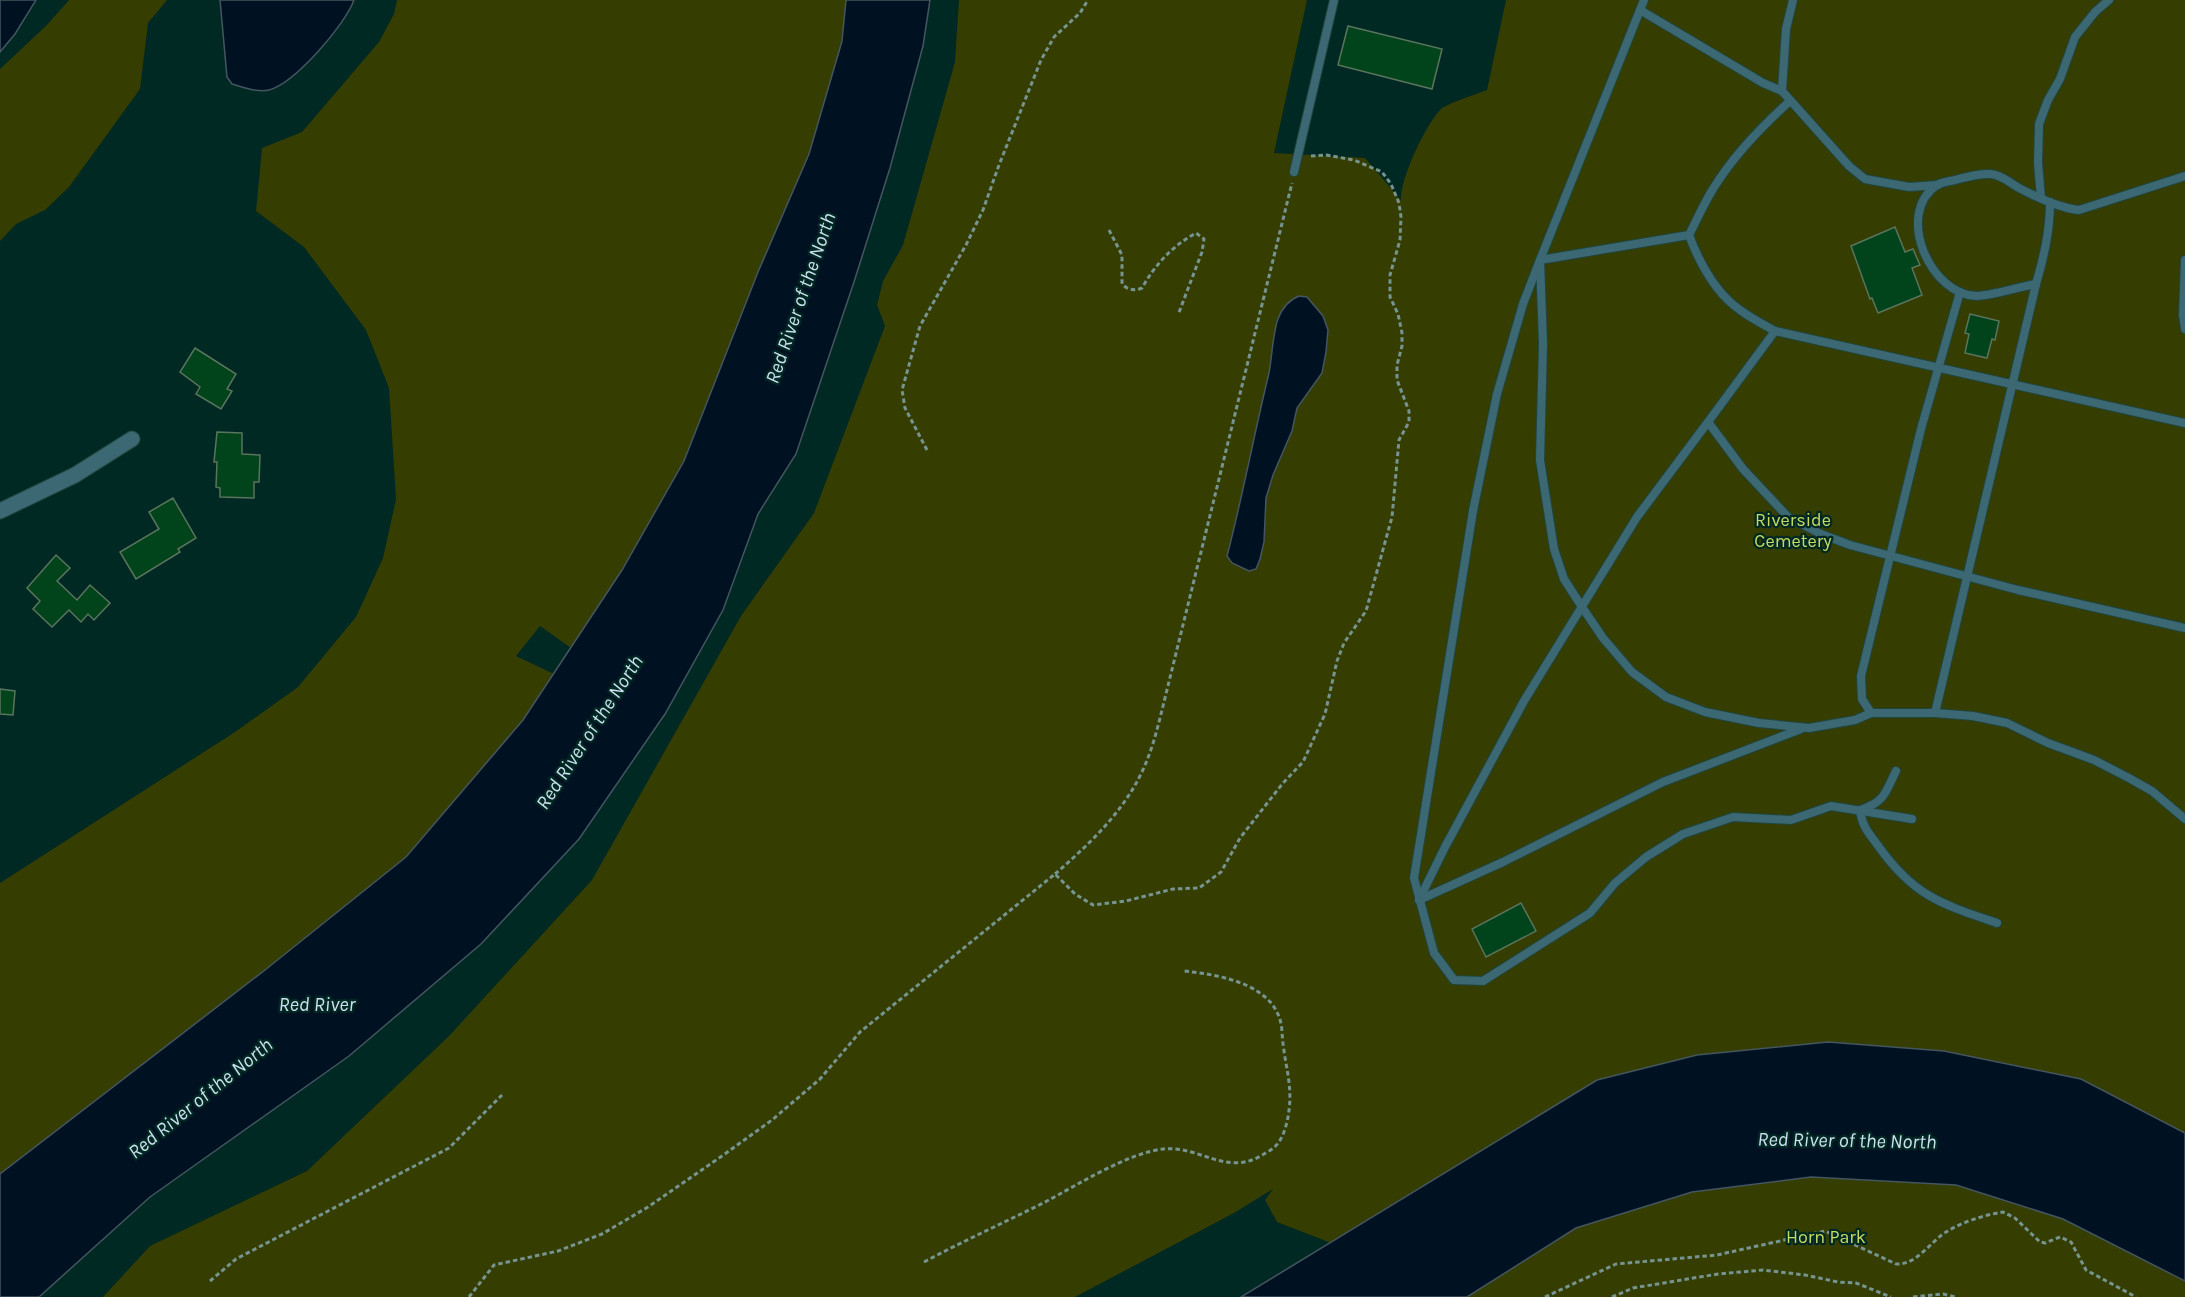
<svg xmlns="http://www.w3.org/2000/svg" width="2185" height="1297" font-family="Karla,sans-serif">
<rect width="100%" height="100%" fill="#002923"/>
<g fill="#353d00">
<polygon points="69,0 167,0 148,23 140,89 69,187 45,210 16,224 0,241 0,69 46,26"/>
<polygon points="397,0 846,0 842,41 809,154 758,272 684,461 622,570 571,648 540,626 516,656 554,674 523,720 406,857 265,970 0,1174 0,883 235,732 298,687 356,617 383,558 396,499 389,388 366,330 304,247 256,211 262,148 302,132 379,42 394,14"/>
<path d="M959 0H1307L1274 153 1365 158 1401 200C1400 179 1425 126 1440 110 1445 104 1477 94 1487 90L1506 0H2185V1133L2081 1079 1944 1051 1828 1042 1597 1080 1331 1243 1277 1222 1265 1200 1273 1189 1234 1213 1075 1297H103L150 1246 307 1171 449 1036 592 880 741 616 814 513 885 326 877 305 883 281 903 245 955 62Z"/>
<polygon points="1811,1177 1956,1185 2063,1219 2185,1281 2185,1297 1467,1297 1576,1228 1692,1192"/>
</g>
<g fill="#012" stroke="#445660" stroke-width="1.5">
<polygon points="0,0 36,0 15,34 0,52"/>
<path d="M220 0H354C345 25 295 83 269 90 258 93 243 87 232 84L227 77Z"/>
<polygon points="846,0 930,0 923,46 890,168 854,282 796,454 758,514 723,610 665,714 579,839 481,944 349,1056 150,1197 39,1297 0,1297 0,1174 265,970 406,857 523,720 622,570 684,461 758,272 809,154 842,41"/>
<path d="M1299 296 1307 297 1323 316 1328 330 1326 352 1322 373 1297 408 1292 431 1273 475 1266 498 1264 542 1260 559 1256 569 1249 571 1232 563 1227 556C1243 495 1254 434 1269 373 1272 357 1273 332 1278 319 1282 308 1289 300 1299 296Z"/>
<polygon points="1828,1042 1944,1051 2081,1079 2185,1133 2185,1281 2063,1219 1956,1185 1811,1177 1692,1192 1576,1228 1467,1297 1241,1297 1597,1080 1697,1055"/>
</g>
<g fill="#01431a" stroke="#5a745e" stroke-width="1.5">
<polygon points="1348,26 1442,49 1432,89 1338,65"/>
<polygon points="1895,227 1905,252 1913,249 1920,265 1912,268 1922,295 1878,313 1872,298 1870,299 1851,246"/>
<polygon points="1970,314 1999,321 1995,340 1992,339 1987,358 1965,353 1969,334 1965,333"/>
<polygon points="195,348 236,374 227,389 232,391 221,409 196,394 200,387 180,372"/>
<polygon points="217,432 242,433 242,454 260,455 259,482 254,482 254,498 220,497 220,488 216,487 217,462 214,462"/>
<polygon points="173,498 196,538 178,549 180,552 136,579 120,552 159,529 149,512"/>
<polygon points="56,555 70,568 57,581 77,600 90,585 110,603 94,620 88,614 81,622 69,610 52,627 33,609 40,601 27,588"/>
<polygon points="0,689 15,691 13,715 0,714"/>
<polygon points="1521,903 1536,931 1486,957 1472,929"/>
</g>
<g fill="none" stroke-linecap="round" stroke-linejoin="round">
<g stroke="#204640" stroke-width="10">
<g id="service">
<polyline points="1644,0 1540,260 1543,344 1540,460 1554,549 1564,579 1582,607 1603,638 1632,672 1666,697 1705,712 1759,723 1809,728 1855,720 1871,713 1935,713 1973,716 2007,723 2048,743 2094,760 2127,777 2152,791 2185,819"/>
<polyline points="1793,0 1786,29 1782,91 1849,166 1865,179 1909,187 1938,185"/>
<polyline points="1640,10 1763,83 1782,91"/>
<path d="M1790 101C1761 127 1733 156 1713 189 1704 203 1697 220 1689 235L1540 260 1523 304 1497 394 1473 511 1414 878 1434 953 1454 980 1483 981 1590 913 1615 883 1646 857 1683 834 1733 817 1791 820 1831 806 1912 819"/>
<polyline points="1294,172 1334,0"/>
<polyline points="2041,198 2038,163 2039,124 2048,100 2060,79 2075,37 2095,12 2109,0"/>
<path d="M1689 235C1697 257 1711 284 1728 300 1741 313 1759 322 1775 331L2185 423"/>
<polyline points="2185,260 2183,315 2185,329"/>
<path d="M2036 284C2018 287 1995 295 1977 296 1931 296 1894 214 1937 185 1942 182 1949 181 1955 180 1966 177 1979 173 1991 174 2002 175 2010 183 2019 188 2038 198 2059 208 2079 210L2185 176"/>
<polyline points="1775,331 1708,422 1743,469 1788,517 1821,534 1850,545 2018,590 2185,628"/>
<polyline points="1871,713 1862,699 1861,676 1921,429 1960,292"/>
<path d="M1935 713 2036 284C2044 256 2050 231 2050 202"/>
<path d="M1896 771C1885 793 1885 802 1860 810 1862 827 1869 833 1879 847 1914 896 1941 904 1997 923"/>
<polyline points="1419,900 1445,847 1524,701 1637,517 1708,422"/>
<polyline points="1419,900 1503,862 1663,782 1801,729"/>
</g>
</g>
<g stroke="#204640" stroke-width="17">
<polyline id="minor" points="0,511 75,475 132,439"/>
</g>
<g stroke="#769590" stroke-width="3" stroke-dasharray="4.5 3" stroke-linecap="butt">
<path d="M1109 230 1122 255V284C1128 290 1134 291 1142 288 1155 265 1172 246 1196 233L1204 239 1202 252 1178 315"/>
<polyline points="927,450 905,408 902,390 920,326 966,245 983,210 999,165 1041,60 1054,37 1080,13 1088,0"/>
<path d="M1055 874C1094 840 1131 805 1149 755 1155 739 1159 722 1163 706L1292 183"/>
<path d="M924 1262C965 1240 1006 1222 1047 1201 1079 1184 1128 1153 1163 1149 1200 1145 1227 1178 1264 1154 1269 1151 1275 1148 1278 1143 1283 1137 1285 1129 1287 1122 1295 1086 1284 1067 1282 1032 1280 985 1222 975 1184 971"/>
<polyline points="210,1281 236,1259 449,1148 502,1095"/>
<polyline points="469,1297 494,1265 558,1251 602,1234 648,1207 722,1156 772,1120 820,1079 860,1032 1055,874 1075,894 1093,905 1126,901 1173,889 1199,888 1221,872 1240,838 1283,783 1303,762 1325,714 1337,661 1344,643 1366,611 1392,517 1399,440 1409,422 1409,411 1397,380 1397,365 1402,346 1402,333 1398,314 1390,297 1390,275 1400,240 1401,217 1399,203 1391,184 1382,172 1354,160 1326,155 1310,156"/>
<path d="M1545 1297 1616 1264 1717 1255 1825 1231 1896 1264C1917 1265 1930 1242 1946 1232 1962 1222 1984 1215 2003 1212L2015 1218 2040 1242 2045 1243 2060 1237 2071 1242 2086 1270 2136 1297"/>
<polyline points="1612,1297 1633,1288 1718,1274 1763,1270 1805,1275 1838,1282 1856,1283 1891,1297"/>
<polyline points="1913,1297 1943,1294 1956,1297"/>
</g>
<use href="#service" stroke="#3b6872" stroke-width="8"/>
<use href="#minor" stroke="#3b6872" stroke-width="15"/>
</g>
<g text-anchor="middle" stroke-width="4.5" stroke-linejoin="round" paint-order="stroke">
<g font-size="18" fill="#c7db63" stroke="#002923">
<text x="1793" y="526">Riverside<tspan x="1793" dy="21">Cemetery</tspan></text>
<text x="1826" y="1243">Horn Park</text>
</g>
<g font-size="20" font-style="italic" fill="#cedff0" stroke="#002923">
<text transform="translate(800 298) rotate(-71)" y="7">Red River of the North</text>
<text transform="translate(589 732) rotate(-57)" y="7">Red River of the North</text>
<text x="317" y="1011">Red River</text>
<text transform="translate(200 1098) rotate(-39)" y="7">Red River of the North</text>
<text transform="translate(1847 1140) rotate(1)" y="7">Red River of the North</text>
</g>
</g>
</svg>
